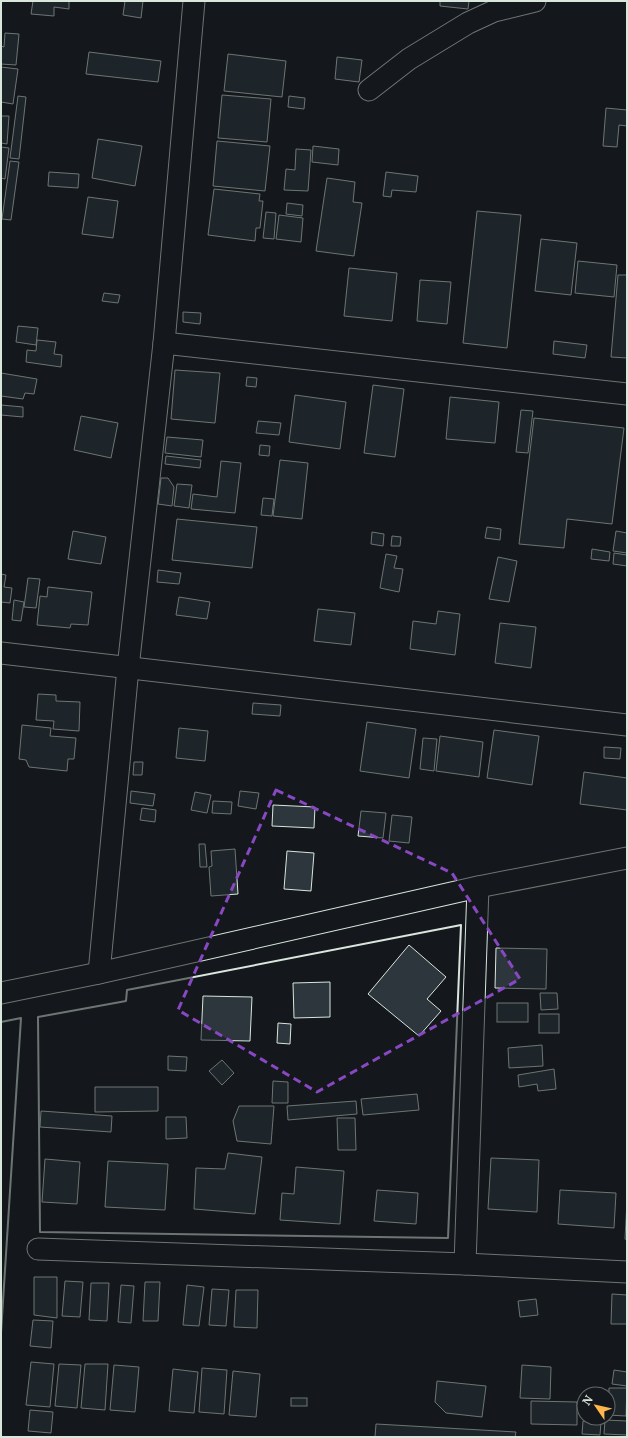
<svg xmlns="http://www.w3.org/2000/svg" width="628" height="1438" font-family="Merriweather,serif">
<rect width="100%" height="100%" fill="#14181c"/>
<g fill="#2c363c" stroke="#d8e6dc">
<polygon points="33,1 69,1 69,9 54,7 54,16 31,14"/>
<polygon points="125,1 143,1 141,18 123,15"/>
<polygon points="440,1 469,1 468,9 440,6"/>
<polygon points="5,33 19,34 16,65 1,64 1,46 4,47"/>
<polygon points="89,52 161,61 158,82 86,74"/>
<polygon points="228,54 286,61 282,97 224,91"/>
<polygon points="337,57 362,60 359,82 335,79"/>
<polygon points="1,67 18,69 13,104 1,102"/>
<polygon points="222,95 271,99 267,142 218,138"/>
<polygon points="18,96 26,97 19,159 10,158"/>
<polygon points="289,96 305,98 304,109 288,107"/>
<polygon points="606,108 627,110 627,126 619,125 617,147 603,146"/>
<polygon points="1,116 9,116 7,144 1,143"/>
<polygon points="98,139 142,146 135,186 92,178"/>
<polygon points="217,141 270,146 265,191 213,186"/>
<polygon points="313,146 339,149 338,165 312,162"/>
<polygon points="1,147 9,148 5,179 1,178"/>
<polygon points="296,149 311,150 308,191 284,190 286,169 295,170"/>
<polygon points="10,161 19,162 11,220 2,219"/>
<polygon points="49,172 79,174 78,188 48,186"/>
<polygon points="386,172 418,176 416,192 392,190 391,197 383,196"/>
<polygon points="327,178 355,182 353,202 362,203 354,256 316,251"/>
<polygon points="214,189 260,194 259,201 263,201 260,228 256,228 255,241 208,235"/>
<polygon points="88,197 118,201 113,238 82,234"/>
<polygon points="287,203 303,205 302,216 286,214"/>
<polygon points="477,211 521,215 507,348 463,343"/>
<polygon points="266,212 276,213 274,239 263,238"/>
<polygon points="279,215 303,218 301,242 276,239"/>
<polygon points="541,239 577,243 571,295 535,291"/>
<polygon points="578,261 617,265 614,297 575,293"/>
<polygon points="349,268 397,273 392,321 344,316"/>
<polygon points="618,275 627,275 627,358 611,357"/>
<polygon points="420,280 451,282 447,324 417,321"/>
<polygon points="104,293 120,295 118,303 102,301"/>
<polygon points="183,312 201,313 200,324 183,322"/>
<polygon points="18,326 38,328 36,345 16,342"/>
<polygon points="37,340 56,342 54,354 62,355 61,367 26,362 27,350 36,351"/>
<polygon points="554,341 587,345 585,358 553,354"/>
<polygon points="175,370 220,373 215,423 171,419"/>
<polygon points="1,373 37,379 34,394 25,393 23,399 1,396"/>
<polygon points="247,377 257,378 256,387 246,386"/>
<polygon points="373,385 404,389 395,457 364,453"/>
<polygon points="295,395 346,402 340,449 289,442"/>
<polygon points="450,397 499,402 495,443 446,439"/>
<polygon points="1,405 23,407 23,417 1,415"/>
<polygon points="521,410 533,411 528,453 516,452"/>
<polygon points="81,416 118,423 111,458 74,450"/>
<polygon points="534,418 624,428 612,524 567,519 564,548 519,544"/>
<polygon points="258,421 281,423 279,435 256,433"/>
<polygon points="167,437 203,440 201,457 165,453"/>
<polygon points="260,445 270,446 269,456 259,455"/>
<polygon points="166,456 201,460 200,468 165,464"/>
<polygon points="280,460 308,463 302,519 273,516"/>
<polygon points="221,461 241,463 235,513 191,509 193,494 217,497"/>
<polygon points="161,478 168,478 174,487 172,506 158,504"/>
<polygon points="177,484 192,485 189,508 174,506"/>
<polygon points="263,498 274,499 272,516 261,515"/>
<polygon points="177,519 257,527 252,568 172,560"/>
<polygon points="487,527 501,529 500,540 485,538"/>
<polygon points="73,531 106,537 101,564 68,559"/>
<polygon points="616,531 627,533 627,553 613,551"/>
<polygon points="372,532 384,534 383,546 371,544"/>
<polygon points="392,536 401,537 400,546 391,546"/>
<polygon points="592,549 610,552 609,561 591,559"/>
<polygon points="614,553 627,555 627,566 613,564"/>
<polygon points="386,554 397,556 394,568 403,569 399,592 380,588"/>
<polygon points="498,557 517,561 509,602 489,599"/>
<polygon points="158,570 181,573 179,584 157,582"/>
<polygon points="1,574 6,575 4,587 12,588 10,603 1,602"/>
<polygon points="28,578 40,579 36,608 24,607"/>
<polygon points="48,587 92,592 88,625 71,624 70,628 37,625 40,596 47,597"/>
<polygon points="179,597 210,602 207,619 176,615"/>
<polygon points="14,600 24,602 21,621 12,620"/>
<polygon points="318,609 355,613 351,645 314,641"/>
<polygon points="438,611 460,614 455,655 410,649 413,621 436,624"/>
<polygon points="500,623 536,627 531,668 495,663"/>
<polygon points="38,694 56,695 56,701 80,702 79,731 53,729 54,721 36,720"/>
<polygon points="253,703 281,705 280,716 252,714"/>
<polygon points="367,722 416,729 409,778 360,771"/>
<polygon points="22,725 51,728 50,736 76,738 74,759 68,759 67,771 29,767 26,760 19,759"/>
<polygon points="179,728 208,731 205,761 176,758"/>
<polygon points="494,730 539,736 532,785 487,778"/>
<polygon points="440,736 483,742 479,777 436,771"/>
<polygon points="423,738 437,739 434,771 420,769"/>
<polygon points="604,747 621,748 620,759 604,758"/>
<polygon points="134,762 143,762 142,775 133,775"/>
<polygon points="584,772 627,778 627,810 580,804"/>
<polygon points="131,791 155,794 153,806 130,803"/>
<polygon points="240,791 259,793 256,809 238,806"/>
<polygon points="195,792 211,795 207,813 191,810"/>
<polygon points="213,801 232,802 231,814 212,813"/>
<polygon points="273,805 315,807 314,828 272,826"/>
<polygon points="142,808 156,810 155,822 140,820"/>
<polygon points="361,811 386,813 383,838 358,836"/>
<polygon points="392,815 412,817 409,843 389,841"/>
<polygon points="199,844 205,844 207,867 200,867"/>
<polygon points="235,849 238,894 211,896 209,867 212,866 211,851"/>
<polygon points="287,851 314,853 311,891 284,889"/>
<polygon points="409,945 446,977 427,999 441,1011 419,1036 368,994"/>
<polygon points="496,948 547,949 546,989 495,988"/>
<polygon points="330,982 330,1017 294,1018 293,983"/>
<polygon points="540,993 557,993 558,1009 541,1010"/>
<polygon points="203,996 252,997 250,1041 201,1040"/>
<rect x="497" y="1003" width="31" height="19"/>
<rect x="539" y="1014" width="20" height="19"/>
<polygon points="278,1023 291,1024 290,1044 277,1043"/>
<polygon points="542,1045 543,1066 509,1068 508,1048"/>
<polygon points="168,1056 187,1057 186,1071 168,1070"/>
<polygon points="222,1060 234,1073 222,1085 209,1071"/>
<polygon points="554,1069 556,1089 538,1091 537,1084 519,1087 518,1075"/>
<polygon points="273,1081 288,1082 288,1103 272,1103"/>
<polygon points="95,1087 158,1087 158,1111 95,1112"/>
<polygon points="417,1094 419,1110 363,1115 361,1099"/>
<polygon points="356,1101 357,1114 288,1120 287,1106"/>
<polygon points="239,1106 274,1106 271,1144 237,1141 233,1121"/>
<polygon points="41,1111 112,1116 111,1132 40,1127"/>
<polygon points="166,1117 186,1117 187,1138 166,1139"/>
<polygon points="337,1118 355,1118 356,1150 338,1150"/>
<polygon points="228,1153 262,1157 255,1214 194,1209 196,1168 225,1169"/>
<polygon points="491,1158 539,1160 537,1212 488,1209"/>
<polygon points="45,1159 80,1162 77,1204 42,1202"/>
<polygon points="108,1161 168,1164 165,1210 105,1207"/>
<polygon points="296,1167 344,1171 340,1224 280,1220 282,1193 294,1194"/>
<polygon points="377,1190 418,1193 416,1224 374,1221"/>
<polygon points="560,1190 616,1193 614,1228 558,1224"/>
<polygon points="627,1201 627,1240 625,1239"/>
<polygon points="34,1277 57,1277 57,1318 34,1315"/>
<polygon points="65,1281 83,1282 80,1317 62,1316"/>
<polygon points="145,1282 160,1282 158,1321 143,1321"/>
<polygon points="91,1283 109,1283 107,1321 89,1320"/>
<polygon points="121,1285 134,1286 131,1323 118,1322"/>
<polygon points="187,1285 204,1287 199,1326 183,1325"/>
<polygon points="212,1289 229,1290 226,1326 209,1325"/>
<polygon points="236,1290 258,1290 257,1328 234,1327"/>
<polygon points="612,1294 627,1295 627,1324 611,1324"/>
<polygon points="536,1299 538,1315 520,1317 518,1301"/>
<polygon points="33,1320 53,1321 51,1348 30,1346"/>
<polygon points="31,1362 54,1364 50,1407 26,1405"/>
<polygon points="59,1364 81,1365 77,1408 55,1406"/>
<polygon points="85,1364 108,1364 105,1410 81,1408"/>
<polygon points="114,1365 139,1367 135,1412 110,1410"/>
<polygon points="522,1365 551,1367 550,1399 520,1398"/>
<polygon points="202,1368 227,1370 224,1414 199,1412"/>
<polygon points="173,1369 198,1372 194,1413 169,1411"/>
<polygon points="614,1370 627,1372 627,1386 612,1384"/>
<polygon points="233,1371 260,1374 256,1417 229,1415"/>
<polygon points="437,1381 486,1386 482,1417 446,1413 435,1402"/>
<polygon points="609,1388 627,1388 626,1416 608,1415"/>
<rect x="291" y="1398" width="16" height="8"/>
<polygon points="531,1401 577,1402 577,1425 531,1424"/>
<polygon points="30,1410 53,1412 51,1433 28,1431"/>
<polygon points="605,1420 627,1421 627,1435 604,1434"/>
<polygon points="583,1421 601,1422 600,1435 582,1434"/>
<polygon points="376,1424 516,1432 515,1437 375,1437"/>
</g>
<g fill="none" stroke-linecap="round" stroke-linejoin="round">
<g stroke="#d8e6dc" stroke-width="23">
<g id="minor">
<polyline points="369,90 409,59 468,23 494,11 535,1"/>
<polyline points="164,343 627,394"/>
<polyline points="1,653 627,725"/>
<polyline points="99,973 128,668 164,343 194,1"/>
<polyline points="1,993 99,973 478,887 627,858"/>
<polyline points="38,1249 465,1264 627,1272"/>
<polyline points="465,1264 478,887"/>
</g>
</g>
<use href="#minor" stroke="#14181c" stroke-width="21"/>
<g stroke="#d8e6dc" stroke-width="2">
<polygon points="461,925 448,1238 40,1232 38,1017 126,1001 127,990"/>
<polyline points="1,1022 21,1018 1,1333"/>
</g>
</g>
<path d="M0 0H628V1438H0ZM276 790 452 873 520 979 317 1092 178 1010Z" fill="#14181c" fill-opacity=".55" fill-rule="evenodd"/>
<path fill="none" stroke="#8948c3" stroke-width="3" stroke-dasharray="8 5" stroke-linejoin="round" d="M276 790 452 873 520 979 317 1092 178 1010Z"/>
<rect width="628" height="1438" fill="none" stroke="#d8e6dc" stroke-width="4"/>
<g transform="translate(596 1406) rotate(304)"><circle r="19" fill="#14181c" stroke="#626a69"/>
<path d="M0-3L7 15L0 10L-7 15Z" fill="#ffb74d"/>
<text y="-6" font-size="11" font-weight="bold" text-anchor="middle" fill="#d8e6dc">N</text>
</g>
</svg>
